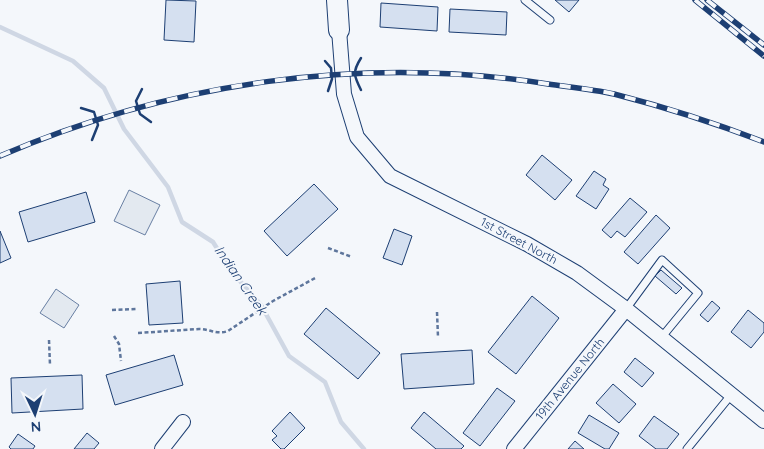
<svg xmlns="http://www.w3.org/2000/svg" width="764" height="449" font-family="Quicksand,sans-serif">
<rect width="100%" height="100%" fill="#f4f7fb"/>
<g fill="#e3e9f0" stroke="#687fa3">
<polygon points="129,190 160,205 145,235 114,221"/>
<polygon points="56,289 79,305 64,328 40,313"/>
</g>
<g fill="none" stroke-linecap="round" stroke-linejoin="round">
<polyline stroke="#cfd7e4" stroke-width="4.5" points="0,27 73,61 104,88 124,129 168,187 182,222 213,242 232,272 261,305 289,356 325,382 341,422 364,449"/>
</g>
<g fill="#d5e0f0" stroke="#1d3f73">
<polygon points="166,0 196,1 194,42 164,40"/>
<polygon points="555,0 579,0 569,12"/>
<polygon points="381,3 438,7 437,31 380,27"/>
<polygon points="450,9 507,12 506,35 449,32"/>
<polygon points="542,155 572,180 555,200 526,175"/>
<polygon points="594,171 606,179 603,185 609,189 596,209 576,196"/>
<polygon points="314,184 338,209 287,256 264,231"/>
<polygon points="86,192 95,222 28,242 19,212"/>
<polygon points="630,198 647,212 625,237 617,231 611,238 602,230"/>
<polygon points="656,215 670,228 638,264 624,252"/>
<polygon points="394,229 412,236 402,265 383,258"/>
<polygon points="0,231 11,258 0,263"/>
<polygon points="661,270 682,288 676,294 655,276"/>
<polygon points="180,281 183,323 149,325 146,284"/>
<polygon points="532,296 559,318 516,374 488,352"/>
<polygon points="712,301 720,308 708,322 700,315"/>
<polygon points="326,308 380,353 358,379 304,334"/>
<polygon points="748,310 764,323 764,332 751,348 731,332"/>
<polygon points="472,350 474,384 404,389 401,354"/>
<polygon points="174,355 183,385 115,405 106,375"/>
<polygon points="635,358 654,373 642,387 624,372"/>
<polygon points="82,375 83,409 12,413 11,378"/>
<polygon points="613,384 636,404 619,423 596,403"/>
<polygon points="497,388 515,401 480,446 463,433"/>
<polygon points="290,412 305,428 284,449 281,449 272,440 277,436 272,431"/>
<polygon points="424,412 464,446 461,449 436,449 411,428"/>
<polygon points="589,415 619,433 609,449 605,449 578,433"/>
<polygon points="654,416 679,434 667,449 656,449 639,436"/>
<polygon points="87,433 99,443 94,449 74,449"/>
<polygon points="18,434 35,446 33,449 11,449 9,447"/>
<polygon points="575,441 584,449 568,449"/>
</g>
<g fill="none" stroke-linecap="round" stroke-linejoin="round">
<g stroke="#1d3f73" stroke-width="9">
<g id="lane">
<polyline points="525,0 550,20"/>
<polyline points="626,309 662,260 698,293 661,338"/>
<polyline points="687,449 731,395"/>
</g>
</g>
<g stroke="#1d3f73" stroke-width="16">
<g id="street">
<polyline points="339,30 344,94 357,137 390,176 527,244 577,273 626,309 764,421"/>
<polyline points="162,449 183,422"/>
<polyline points="514,449 626,309"/>
</g>
</g>
<g stroke="#1d3f73" stroke-width="22">
<polyline id="secondary" points="337,0 339,30"/>
</g>
<g stroke="#5e769c" stroke-width="2.5" stroke-dasharray="4 2.5" stroke-linecap="butt">
<polyline points="328,248 352,257"/>
<polyline points="112,310 137,309"/>
<polyline points="437,312 438,337"/>
<path d="M138 333 199 329C210 329 217 335 228 331L273 301 317 277"/>
<polyline points="114,336 119,344 121,361"/>
<polyline points="49,340 50,365"/>
</g>
<use href="#lane" stroke="#f4f7fb" stroke-width="7"/>
<use href="#street" stroke="#f4f7fb" stroke-width="14"/>
<use href="#secondary" stroke="#f4f7fb" stroke-width="20"/>
<g stroke="#1d3f73" stroke-width="5.5">
<g id="rail">
<polyline points="695,0 764,56"/>
<polyline points="707,0 764,45"/>
<path d="M0 156C171 82 363 55 548 84 569 87 592 89 614 94 665 107 715 123 764 142"/>
</g>
</g>
<use href="#rail" stroke="#f4f7fb" stroke-width="4" stroke-dasharray="11" stroke-linecap="butt"/>
<g stroke="#1d3f73" stroke-width="2.5">
<polyline points="325,61 331,68 332,79 328,91"/>
<polyline points="142,89 136,101 140,114 151,122"/>
<path d="M361 90C354 76 352 72 361 58"/>
<polyline points="81,108 94,112 98,125 92,140"/>
</g>
</g>
<g text-anchor="middle" stroke-width="4" stroke-linejoin="round" paint-order="stroke">
<g font-size="12" fill="#1d3f73" stroke="#f4f7fb">
<text transform="translate(519 241) rotate(28)" y="4">1st Street North</text>
<text transform="translate(570 379) rotate(-51)" y="4">19th Avenue North</text>
</g>
<g font-size="14" font-style="italic" fill="#1d3f73" stroke="#f4f7fb">
<text transform="translate(241 280) rotate(55)" y="5">Indian Creek</text>
</g>
</g>
<g transform="translate(35 414) rotate(176)" stroke="#f4f7fb" stroke-width="4" paint-order="stroke">
<path d="M0-4L9 19L0 12L-9 19Z" fill="#1d3f73"/>
<text y="-8" font-size="14" font-weight="bold" text-anchor="middle" fill="#1d3f73">N</text>
</g>
</svg>
